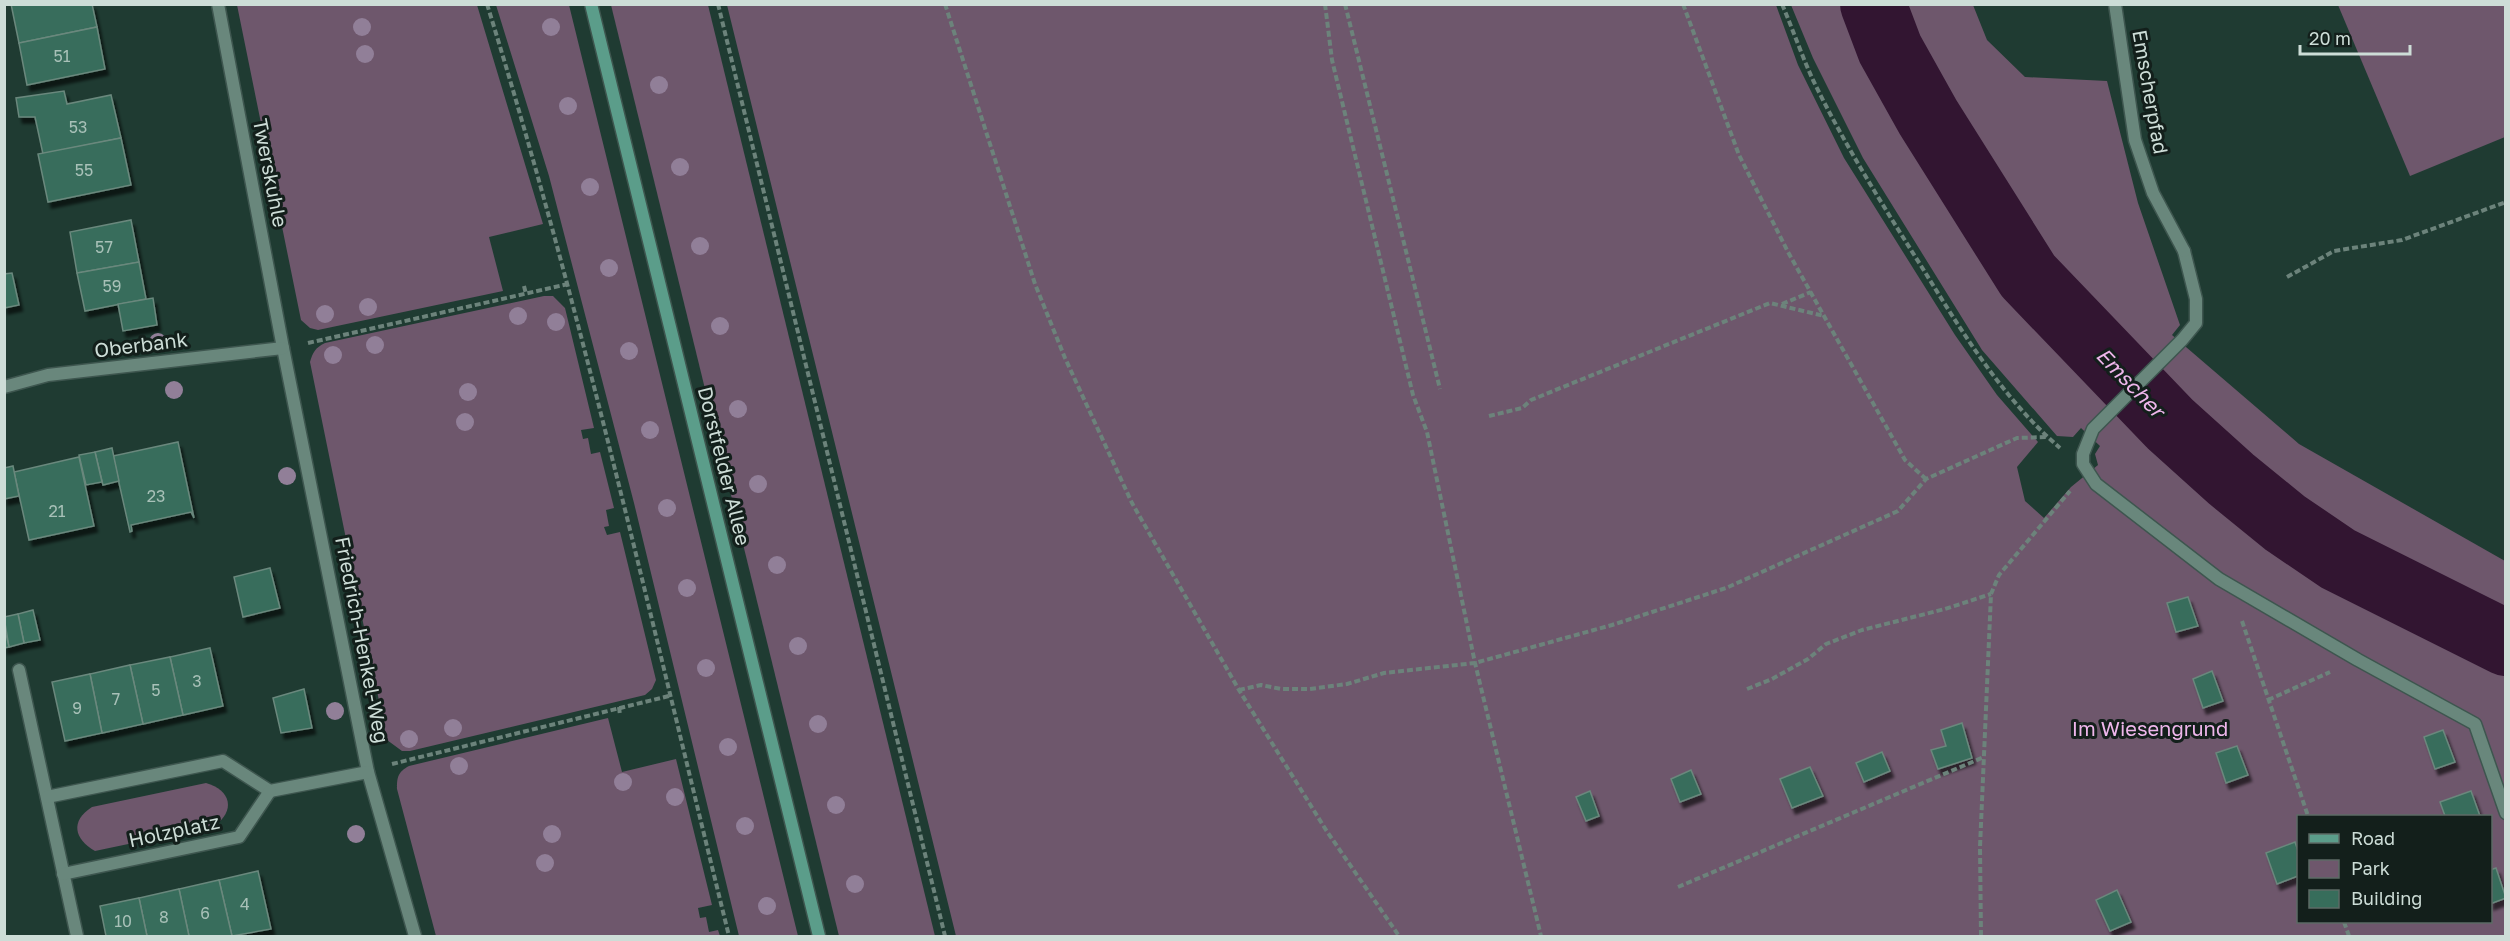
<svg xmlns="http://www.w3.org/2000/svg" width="2510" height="941" font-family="'Golos Text',sans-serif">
<defs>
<filter id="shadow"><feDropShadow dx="3.5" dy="6" stdDeviation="1.5" flood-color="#0009"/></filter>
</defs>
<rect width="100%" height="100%" fill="#1f3b32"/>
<g fill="#6e576c" fill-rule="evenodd">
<polygon points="237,5 477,5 543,224 489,237 503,291 318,330 310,328 301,320"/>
<polygon points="496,5 569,5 798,936 739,936 634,503 549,176"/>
<polygon points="611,5 708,5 935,936 839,936"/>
<path d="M727 5H1776L1798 65 1844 158 1955 335 1997 395 2038 442 2017 467 2025 501 2044 518 2071 487 2098 465 2095 454 2100 446 2081 428 2073 437 2057 436 1982 350 1863 158 1813 58 1791 5H1973L1987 40 2025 77 2107 81 2138 203 2180 325 2172 335 2299 444 2505 561V936H956ZM2298 816H2490V922H2298Z"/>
<polygon points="2338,5 2505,5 2505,137 2410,176"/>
<path d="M544 296H553L565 308 594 428 581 430 583 439 588 438 591 454 600 452 614 508 606 510 609 526 604 527 607 535 620 532 656 680 652 689 645 695 410 751H402L387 740 310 362C313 352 315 348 325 343Z"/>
<path d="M608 718 622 772 676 759 712 905 698 908 700 918 706 917 709 932 718 930 720 936H436L397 789C397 777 398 772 409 766Z"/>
<path d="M206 783C231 790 236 811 214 826L95 851C74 839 70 821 92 807Z"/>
</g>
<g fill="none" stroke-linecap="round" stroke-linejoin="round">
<polyline stroke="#321531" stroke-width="66" points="1873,4 1890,49 1928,117 2028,276 2170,424 2231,479 2285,523 2338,559 2506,643"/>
</g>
<g fill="#376d5b" stroke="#6a887d" stroke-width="1.5" filter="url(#shadow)">
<polygon points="11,4 92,4 97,27 19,43"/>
<polygon points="97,27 105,69 27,85 19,43"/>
<polygon points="64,91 67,104 111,95 121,138 43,154 35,117 19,117 16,98"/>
<polygon points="121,138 131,185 48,202 38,154"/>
<polygon points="131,220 139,262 77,273 70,232"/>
<polygon points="139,262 146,299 85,311 77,273"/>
<polygon points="12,273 19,305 4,308 4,274"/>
<polygon points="153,298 157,325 123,331 118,304"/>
<polygon points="178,442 194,518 191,512 131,525 132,531 130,532 113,456"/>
<polygon points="112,448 119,481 103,485 95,452"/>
<polygon points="95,452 102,482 86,485 79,455"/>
<polygon points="79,457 94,526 29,540 14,472"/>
<polygon points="13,466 19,496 4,499 4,468"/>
<polygon points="270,568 280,608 243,617 234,577"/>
<polygon points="2188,597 2198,626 2176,632 2167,603"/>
<polygon points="33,610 40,640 24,643 18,614"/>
<polygon points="18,614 24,643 9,647 4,617"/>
<polygon points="4,625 9,647 4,648"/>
<polygon points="210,648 223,706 183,715 170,657"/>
<polygon points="170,657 183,715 143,724 130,665"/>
<polygon points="130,665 143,724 102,733 90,674"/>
<polygon points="2212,671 2223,701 2203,708 2193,679"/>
<polygon points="90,674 102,733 65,741 52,682"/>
<polygon points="304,689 312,728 281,733 273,698"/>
<polygon points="1962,723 1972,758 1938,769 1931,750 1946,746 1941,730"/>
<polygon points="2443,730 2455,762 2435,769 2424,737"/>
<polygon points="2237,746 2248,775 2226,783 2216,753"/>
<polygon points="1882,752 1890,771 1864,782 1856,763"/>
<polygon points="1810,767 1823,796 1792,808 1780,779"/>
<polygon points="1691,770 1701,794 1680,802 1671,779"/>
<polygon points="1590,791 1599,816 1586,821 1576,797"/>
<polygon points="2471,791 2480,816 2445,816 2440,802"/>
<polygon points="2295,842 2298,851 2298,876 2277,884 2266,853"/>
<polygon points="2496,868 2506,898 2490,904 2490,870"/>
<polygon points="258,871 271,929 232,936 219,880"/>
<polygon points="219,880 232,936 189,936 179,889"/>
<polygon points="179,889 189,936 147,936 139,898"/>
<polygon points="2117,890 2131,922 2110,931 2096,900"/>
<polygon points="139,898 147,936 106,936 100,906"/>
</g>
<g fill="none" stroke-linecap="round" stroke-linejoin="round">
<g stroke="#3e564f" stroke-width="15">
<polyline id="lane" points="2184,251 2196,299 2196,323 2182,340 2093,429 2083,454 2083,464 2096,484 2219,579 2358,660 2475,724 2506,813"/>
</g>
<g stroke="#3e564f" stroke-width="15">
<g id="street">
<polyline points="218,4 283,348 368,772 415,936"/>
<polyline points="2115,4 2135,140 2153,193 2184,251"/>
<polyline points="4,387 48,375 283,348"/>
<polyline points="19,670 77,936"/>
<polyline points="47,797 223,761 270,791 368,772"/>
<polyline points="63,874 239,837 270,791"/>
</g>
</g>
<g stroke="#3e564f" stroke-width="15">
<polyline id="secondary" points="591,4 819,936"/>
</g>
<g stroke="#6c837b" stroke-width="4" stroke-dasharray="6 3" stroke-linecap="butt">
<path d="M487 4C582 311 652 625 729 936"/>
<polyline points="718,4 945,936"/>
<polyline points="945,4 1035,284 1065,358 1132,503 1239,690 1326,830 1399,936"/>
<polyline points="1325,4 1332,60 1413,395 1427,432 1475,663 1541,936"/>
<polyline points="1345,4 1440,389"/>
<polyline points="1683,4 1739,155 1788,252 1905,460 1926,479"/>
<path d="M1782 4C1793 30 1802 56 1813 80 1845 146 1884 207 1923 269 1962 332 2003 399 2060 448"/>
<polyline points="2287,277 2334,251 2402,240 2506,202"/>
<polyline points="524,286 526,294"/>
<polyline points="1782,304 1811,292"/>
<polyline points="308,343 568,284"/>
<polyline points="1489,416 1522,408 1531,400 1770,303 1824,316"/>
<polyline points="2242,621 2308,816"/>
<polyline points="1747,689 1772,679 1808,659 1826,644 1862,630 1945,609 1991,594"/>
<polyline points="1239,690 1261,685 1281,689 1310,689 1347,684 1384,673 1475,663 1612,625 1726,588 1898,511 1926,479 2017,438 2046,437"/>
<polyline points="2268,700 2330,672"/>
<polyline points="619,707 620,715"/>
<polyline points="392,764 669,696"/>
<polyline points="1678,887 1984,757"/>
<polyline points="2344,922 2349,936"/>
<polyline points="1981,936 1980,847 1991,594 1999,575 2070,491"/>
</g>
<use href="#lane" stroke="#69877c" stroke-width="12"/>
<use href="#street" stroke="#69877c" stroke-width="12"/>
<use href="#secondary" stroke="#5b9d8a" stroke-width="12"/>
</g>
<g fill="#917f98">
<circle cx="362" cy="27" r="9"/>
<circle cx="551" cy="27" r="9"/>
<circle cx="365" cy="54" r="9"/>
<circle cx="659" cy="85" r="9"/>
<circle cx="568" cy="106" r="9"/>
<circle cx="680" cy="167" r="9"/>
<circle cx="590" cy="187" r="9"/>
<circle cx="700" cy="246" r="9"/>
<circle cx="609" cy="268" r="9"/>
<circle cx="368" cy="307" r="9"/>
<circle cx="325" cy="314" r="9"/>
<circle cx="518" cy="316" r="9"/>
<circle cx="556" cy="322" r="9"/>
<circle cx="720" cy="326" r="9"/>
<circle cx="158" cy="342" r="9"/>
<circle cx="375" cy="345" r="9"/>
<circle cx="629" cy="351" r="9"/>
<circle cx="333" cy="355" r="9"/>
<circle cx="174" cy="390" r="9"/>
<circle cx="468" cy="392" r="9"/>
<circle cx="738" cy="409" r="9"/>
<circle cx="465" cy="422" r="9"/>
<circle cx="650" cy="430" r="9"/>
<circle cx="287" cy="476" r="9"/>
<circle cx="758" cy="484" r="9"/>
<circle cx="667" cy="508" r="9"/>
<circle cx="777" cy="565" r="9"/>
<circle cx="687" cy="588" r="9"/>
<circle cx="798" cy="646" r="9"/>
<circle cx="706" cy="668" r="9"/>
<circle cx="335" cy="711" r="9"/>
<circle cx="818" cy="724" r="9"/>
<circle cx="453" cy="728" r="9"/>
<circle cx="409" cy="739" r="9"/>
<circle cx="728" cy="747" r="9"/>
<circle cx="459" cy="766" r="9"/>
<circle cx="623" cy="782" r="9"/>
<circle cx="675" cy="797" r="9"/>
<circle cx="836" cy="805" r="9"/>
<circle cx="745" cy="826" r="9"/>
<circle cx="356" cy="834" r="9"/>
<circle cx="552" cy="834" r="9"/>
<circle cx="545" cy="863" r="9"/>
<circle cx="855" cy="884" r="9"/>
<circle cx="767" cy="906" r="9"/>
</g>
<g text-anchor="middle" stroke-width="6" stroke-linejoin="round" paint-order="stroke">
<g font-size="16" fill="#a8c1b8">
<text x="62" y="62">51</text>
<text x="78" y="133">53</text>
<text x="84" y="176">55</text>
<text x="104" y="253">57</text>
<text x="112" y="292">59</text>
<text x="156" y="502">23</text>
<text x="57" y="517">21</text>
<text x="197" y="687">3</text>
<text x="156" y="696">5</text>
<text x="116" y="705">7</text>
<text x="77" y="714">9</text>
<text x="245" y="910">4</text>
<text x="205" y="919">6</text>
<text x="164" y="923">8</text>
<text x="123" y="927">10</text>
</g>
<g font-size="20" fill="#cdddd7" stroke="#131f1b">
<text transform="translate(2150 92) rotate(80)" y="7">Emscherpfad</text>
<text transform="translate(270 173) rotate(79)" y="7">Twerskuhle</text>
<text transform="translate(141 345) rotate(-7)" y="7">Oberbank</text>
<text transform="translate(724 466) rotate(76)" y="7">Dorstfelder Allee</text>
<text transform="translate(362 640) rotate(79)" y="7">Friedrich-Henkel-Weg</text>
<text transform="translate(174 831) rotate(-12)" y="7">Holzplatz</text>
</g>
<g font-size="20" fill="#eeb6eb" stroke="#131f1b">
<text x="2150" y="736">Im Wiesengrund</text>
</g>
<g font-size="21" font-style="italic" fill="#edb5ea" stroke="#131f1b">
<text transform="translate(2130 383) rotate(46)" y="7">Emscher</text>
</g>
</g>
<rect width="2510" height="941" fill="none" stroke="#cdddd7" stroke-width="12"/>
<rect x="2297" y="815" width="195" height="108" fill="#131f1b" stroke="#5d6b66" stroke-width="1.5"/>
<rect x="2309" y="834" width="30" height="9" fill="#5b9d8a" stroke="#5d6b66" stroke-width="1.5"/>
<text x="2351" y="845" font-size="18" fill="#cdddd7">Road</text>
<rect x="2309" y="860" width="30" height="18" fill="#6e576c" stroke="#5d6b66" stroke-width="1.5"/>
<text x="2351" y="875" font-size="18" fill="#cdddd7">Park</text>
<rect x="2309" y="890" width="30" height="18" fill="#376d5b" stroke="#5d6b66" stroke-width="1.5"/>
<text x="2351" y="905" font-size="18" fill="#cdddd7">Building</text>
<path d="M2300 45v9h110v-9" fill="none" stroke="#cdddd7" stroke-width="3"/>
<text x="2309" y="45" font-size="18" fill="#cdddd7" stroke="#131f1b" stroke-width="4.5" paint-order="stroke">20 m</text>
</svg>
